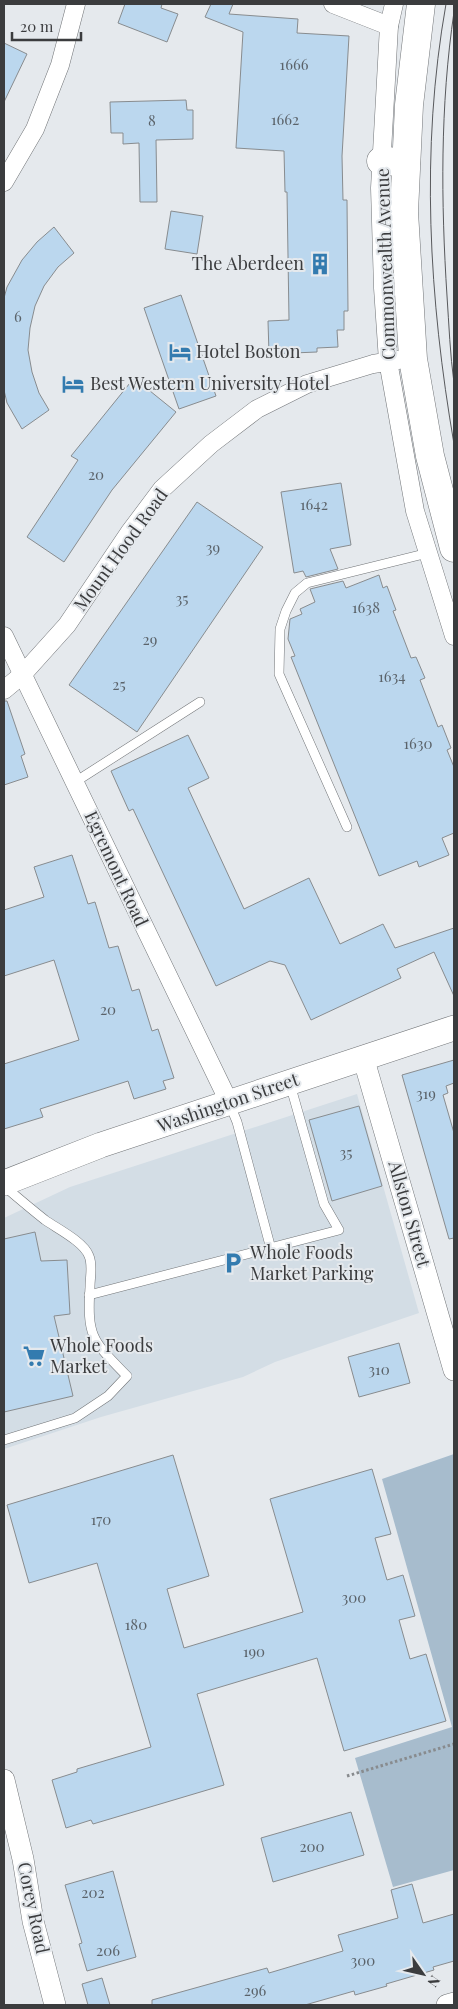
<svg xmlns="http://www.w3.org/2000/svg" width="458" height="2009" font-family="'Playfair Display',serif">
<rect width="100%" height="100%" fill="#e5e9ed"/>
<polygon fill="#d3dde5" points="357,1094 419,1313 275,1362 243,1377 101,1417 4,1449 4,1218 70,1187"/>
<polygon fill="#a7bccd" points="454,1454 454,1870 393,1887 355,1758 452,1727 382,1479"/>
<g fill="#bbd7ee" stroke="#888c8f">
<polygon points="125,4 162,4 161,8 178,14 167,42 118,23"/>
<polygon points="211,4 233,4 229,14 298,19 297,33 349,36 342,156 343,200 347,200 348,311 344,311 344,330 337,330 338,347 317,348 317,352 269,354 268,321 289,320 287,192 285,192 284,151 236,148 243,32 205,17"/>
<polygon points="4,43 27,54 4,102"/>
<polygon points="186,100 187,110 193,110 193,139 156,140 157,202 140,202 139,143 123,144 123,133 111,133 110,102"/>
<polygon points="171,211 203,216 197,254 165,249"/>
<polygon points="54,227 74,253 58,267 44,286 35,306 30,328 28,350 32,372 39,393 49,410 22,429 7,403 4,390 4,298 7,287 22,260 37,242"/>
<polygon points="181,295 216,396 179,409 144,308"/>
<polygon points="134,378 176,412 112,490 64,562 27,537 78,460 71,456"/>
<polygon points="341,483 351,545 330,549 338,569 306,577 303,571 294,573 281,492"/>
<polygon points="197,502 263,547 137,732 69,685"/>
<polygon points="379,575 383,588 387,586 396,610 393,611 411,658 416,657 425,678 420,680 438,727 442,725 451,748 447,750 454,767 454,833 442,838 449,855 419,867 417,861 379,876 291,657 295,656 288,639 290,619 302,614 300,609 315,602 310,589 343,581 346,588"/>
<polygon points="4,701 7,701 25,754 21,756 28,777 4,785"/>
<polygon points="188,735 209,778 188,788 244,909 309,878 340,944 383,924 395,948 454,928 454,996 434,952 397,969 401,978 311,1020 285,965 270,961 216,986 133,809 129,811 111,771"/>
<polygon points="72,855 88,904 95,902 109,948 118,946 132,991 139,989 152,1031 158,1029 174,1078 163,1081 166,1089 134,1099 128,1081 40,1109 43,1117 4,1129 4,1064 79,1040 54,960 4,976 4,910 44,897 34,867"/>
<polygon points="454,1060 454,1083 446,1086 448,1093 443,1095 454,1133 454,1238 449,1239 402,1075"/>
<polygon points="359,1106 382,1186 332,1201 309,1120"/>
<polygon points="35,1232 41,1261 67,1260 70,1314 54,1316 73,1396 4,1412 4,1239"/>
<polygon points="399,1343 410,1383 359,1397 348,1357"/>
<polygon points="173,1455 209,1576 167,1589 184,1648 303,1612 270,1499 372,1469 391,1534 375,1538 387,1580 403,1575 415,1616 399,1620 410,1659 426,1654 446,1721 344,1751 317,1658 197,1694 224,1785 93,1824 91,1820 66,1828 52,1780 77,1772 77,1769 151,1747 97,1563 29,1583 7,1505"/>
<polygon points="351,1812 364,1855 273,1882 261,1838"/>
<polygon points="113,1871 136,1957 87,1971 79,1944 82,1943 65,1885"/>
<polygon points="412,1884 423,1923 454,1914 454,1961 433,1967 434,1970 386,1984 387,1986 355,1995 354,1991 305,2005 152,2005 152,2000 267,1968 269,1973 343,1951 338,1935 398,1918 391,1890"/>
<polygon points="102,1978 110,2005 88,2005 82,1984"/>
</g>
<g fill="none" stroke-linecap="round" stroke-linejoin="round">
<g stroke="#727578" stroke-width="10">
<g id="service">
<polyline points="75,782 200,702"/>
<polyline points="347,827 279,674 280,629 286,611 295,593 307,583 428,553"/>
<polyline points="230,1105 237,1122 271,1249"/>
<polyline points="89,1295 339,1230 324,1204 290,1084"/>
<path d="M4 1440 75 1418 108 1396 127 1376C92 1340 87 1338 90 1287 90 1277 93 1265 89 1256 84 1242 58 1229 45 1220 31 1209 17 1197 4 1186"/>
</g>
</g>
<g stroke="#727578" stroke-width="19">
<g id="minor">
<polyline points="333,4 389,26"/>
<polyline points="394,4 389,26 380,188 383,288 388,361 415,511 454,636"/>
<polyline points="4,182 35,129 60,65 76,4"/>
<polyline points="4,636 229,1102"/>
<polyline points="4,690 22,675 67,625 129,533 162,489 211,444 257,409 307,384 373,364 398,360"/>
</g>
</g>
<g stroke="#727578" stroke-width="22">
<g id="tertiary">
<polyline points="363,1057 454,1370"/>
<polyline points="4,1780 23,1859 33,1921 55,2005"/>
<polyline points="447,2005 454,2003"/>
</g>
</g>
<g stroke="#727578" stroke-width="26">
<polyline id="secondary" points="4,1183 101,1145 454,1028"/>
</g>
<g stroke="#727578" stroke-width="29">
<g id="primary">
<polyline points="421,4 409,105 404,212 413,359 430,456 454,548"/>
<polyline points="381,161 406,162"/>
</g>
</g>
<polyline stroke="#888b8e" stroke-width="3" stroke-dasharray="2.5 2.5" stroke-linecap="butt" points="347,1776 454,1744"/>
<use href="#service" stroke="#fff" stroke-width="9"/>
<use href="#minor" stroke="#fff" stroke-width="18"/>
<use href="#tertiary" stroke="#fff" stroke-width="21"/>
<use href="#secondary" stroke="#fff" stroke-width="25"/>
<use href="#primary" stroke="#fff" stroke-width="28"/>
<g stroke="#58595c" stroke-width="1">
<path d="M446 4C420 150 429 299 454 444"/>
<path d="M454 12C440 106 441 202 447 296 449 325 450 354 454 383"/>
</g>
</g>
<defs>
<g id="building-bare" transform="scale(1.725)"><path d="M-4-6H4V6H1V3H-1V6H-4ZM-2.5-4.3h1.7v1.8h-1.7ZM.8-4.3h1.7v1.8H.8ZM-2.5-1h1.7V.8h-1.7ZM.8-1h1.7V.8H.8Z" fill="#337baf" stroke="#e5e9ed" stroke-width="2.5" paint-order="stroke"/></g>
<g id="hotel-bare" transform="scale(1.725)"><path d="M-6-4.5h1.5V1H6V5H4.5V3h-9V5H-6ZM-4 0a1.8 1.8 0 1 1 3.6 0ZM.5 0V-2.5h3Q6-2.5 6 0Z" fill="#337baf" stroke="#e5e9ed" stroke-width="2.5" paint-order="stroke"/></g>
<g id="parking-bare" transform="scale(1.725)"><path d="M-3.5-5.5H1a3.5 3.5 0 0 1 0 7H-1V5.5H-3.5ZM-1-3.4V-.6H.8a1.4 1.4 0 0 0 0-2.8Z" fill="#337baf" stroke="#e5e9ed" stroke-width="2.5" paint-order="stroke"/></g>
<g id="supermarket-bare" transform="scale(1.725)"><path d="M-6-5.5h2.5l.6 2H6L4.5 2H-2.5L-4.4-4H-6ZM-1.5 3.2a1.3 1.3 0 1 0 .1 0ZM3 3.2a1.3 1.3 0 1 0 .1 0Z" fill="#337baf" stroke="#e5e9ed" stroke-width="2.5" paint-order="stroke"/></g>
</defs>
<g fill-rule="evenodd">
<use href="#building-bare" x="320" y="264"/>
<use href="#hotel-bare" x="180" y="352"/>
<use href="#hotel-bare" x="73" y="384"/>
<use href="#parking-bare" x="233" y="1263"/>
<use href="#supermarket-bare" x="34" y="1356"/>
</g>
<g text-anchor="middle" stroke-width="4" stroke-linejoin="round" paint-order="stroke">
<g font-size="15" fill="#5b636a">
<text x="294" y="70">1666</text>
<text x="285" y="125">1662</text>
<text x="152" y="126">8</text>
<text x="18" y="322">6</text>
<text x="96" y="480">20</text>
<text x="314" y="510">1642</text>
<text x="213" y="553">39</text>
<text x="182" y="604">35</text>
<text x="366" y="613">1638</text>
<text x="150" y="645">29</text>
<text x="392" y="682">1634</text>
<text x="119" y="690">25</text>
<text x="418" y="749">1630</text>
<text x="108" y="1015">20</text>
<text x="426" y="1099">319</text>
<text x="346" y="1158">35</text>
<text x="379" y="1375">310</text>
<text x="101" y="1525">170</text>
<text x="354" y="1603">300</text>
<text x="136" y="1630">180</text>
<text x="254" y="1657">190</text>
<text x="312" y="1852">200</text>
<text x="93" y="1898">202</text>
<text x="108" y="1956">206</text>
<text x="363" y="1966">300</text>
<text x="255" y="1996">296</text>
</g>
<g font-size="18" fill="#3b3c3e" stroke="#e5e9ed" text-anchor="start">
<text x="304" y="270" text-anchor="end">The Aberdeen</text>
<text x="196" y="358">Hotel Boston</text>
<text x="90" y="390">Best Western University Hotel</text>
<text x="250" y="1259">Whole Foods<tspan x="250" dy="21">Market Parking</tspan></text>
<text x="50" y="1352">Whole Foods<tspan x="50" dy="21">Market</tspan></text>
</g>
<g font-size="18" fill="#3b3c3e" stroke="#e5e9ed">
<text transform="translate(386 264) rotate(-92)" y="6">Commonwealth Avenue</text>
<text transform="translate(121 550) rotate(-54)" y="6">Mount Hood Road</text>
<text transform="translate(116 869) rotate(65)" y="6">Egremont Road</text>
<text transform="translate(228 1103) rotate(-19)" y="6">Washington Street</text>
<text transform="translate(409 1214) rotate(74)" y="6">Allston Street</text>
<text transform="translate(33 1908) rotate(78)" y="6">Corey Road</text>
</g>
</g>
<rect width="458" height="2009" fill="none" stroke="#3b3c3e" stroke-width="10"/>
<g transform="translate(423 1974) rotate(124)" stroke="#e5e9ed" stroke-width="4" paint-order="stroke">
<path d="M0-4L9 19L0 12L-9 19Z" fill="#3b3c3e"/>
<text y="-8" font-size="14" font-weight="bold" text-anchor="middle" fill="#3b3c3e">N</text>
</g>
<path d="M12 32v8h69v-8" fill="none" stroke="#3b3c3e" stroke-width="2.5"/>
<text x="20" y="32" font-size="15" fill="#3b3c3e" stroke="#e5e9ed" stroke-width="4" paint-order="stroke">20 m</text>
</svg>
